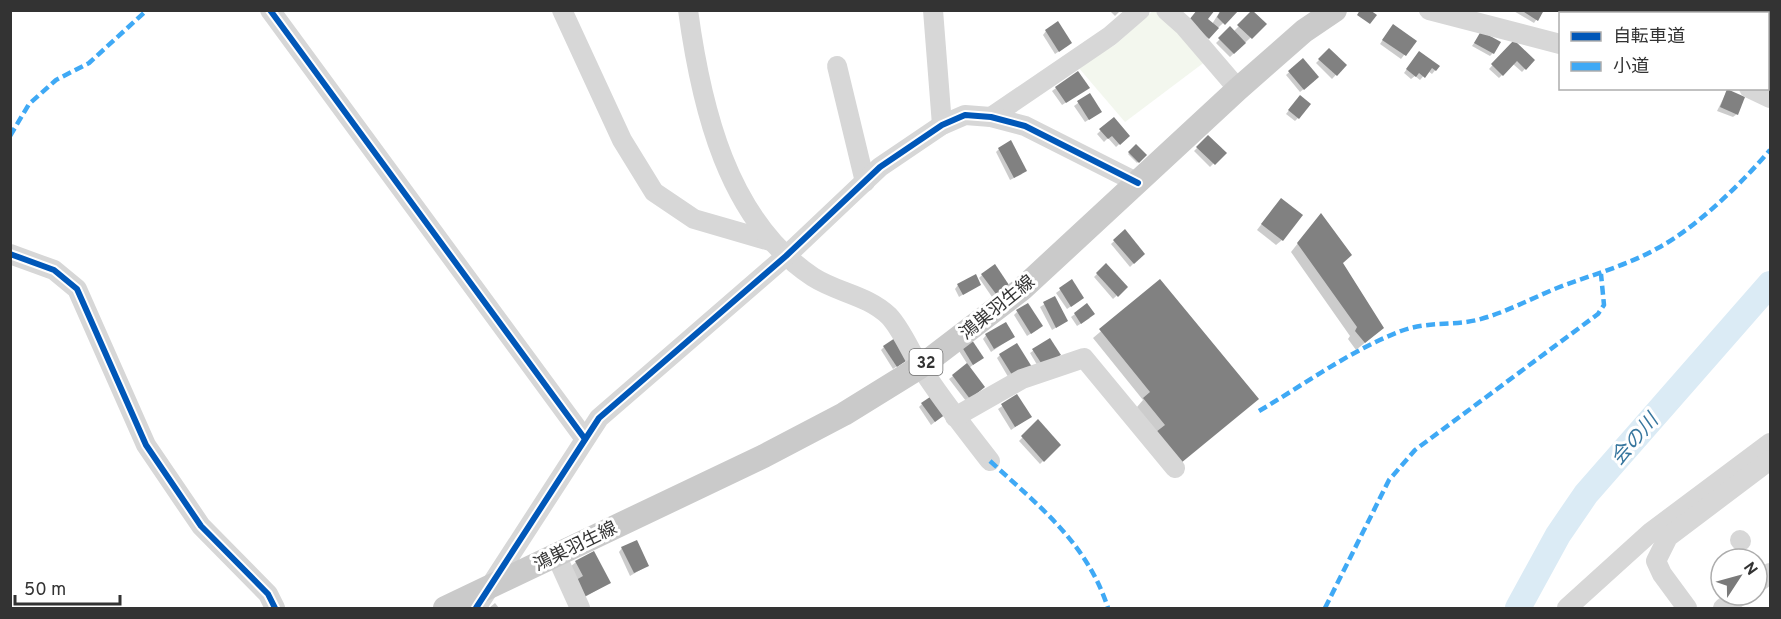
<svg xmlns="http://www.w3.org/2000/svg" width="1781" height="619" font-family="Overpass,'Noto Sans JP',sans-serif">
<rect width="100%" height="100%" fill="#fff"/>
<polygon fill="#f3f7ee" points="1154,10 1159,11 1206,61 1125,122 1078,67 1115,45"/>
<g fill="#0003">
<polygon points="1109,10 1121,10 1115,16"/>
<polygon points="1198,10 1212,24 1219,13 1218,10 1237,10 1204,41"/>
<polygon points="1512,10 1543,10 1534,23"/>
<polygon points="1253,12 1265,24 1230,57 1216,43 1230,29 1233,32"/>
<polygon points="1390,29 1415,41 1401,59 1380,44"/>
<polygon points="1046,31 1067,46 1055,54 1043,35"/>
<polygon points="1481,33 1493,53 1490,56 1472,46"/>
<polygon points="1514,42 1533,60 1522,72 1513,64 1499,78 1489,69"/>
<polygon points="1329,50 1345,65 1332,79 1316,63"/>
<polygon points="1416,56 1438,67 1432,74 1428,71 1420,80 1415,76 1411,79 1404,73"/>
<polygon points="1303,60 1314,81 1300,92 1286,75"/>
<polygon points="1056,88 1084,91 1062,105 1052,91"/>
<polygon points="1727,91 1737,114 1733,117 1717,111"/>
<polygon points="1089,95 1096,115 1085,122 1074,106"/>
<polygon points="1296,101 1298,118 1295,121 1286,114"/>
<polygon points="1113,119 1128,136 1116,147 1108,138 1104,142 1097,134"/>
<polygon points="1208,137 1224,153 1210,167 1194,151"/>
<polygon points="1136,146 1145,155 1137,163 1128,154"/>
<polygon points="999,149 1022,174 1010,180 996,152"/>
<polygon points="1276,205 1282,240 1276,245 1257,230"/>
<polygon points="1314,223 1383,328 1356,350 1348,339 1350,336 1291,252"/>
<polygon points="1125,231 1143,254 1130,267 1111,244"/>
<polygon points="1106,265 1126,287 1113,299 1094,277"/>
<polygon points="982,275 1004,288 992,297 979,278"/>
<polygon points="1072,281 1079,301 1067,309 1056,293"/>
<polygon points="1160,281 1257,399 1150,440 1137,407 1143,400 1093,338"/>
<polygon points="980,284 959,297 955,289 958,285"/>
<polygon points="1054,298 1067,321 1052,330 1040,307"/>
<polygon points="1017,312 1038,329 1027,336 1014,315"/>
<polygon points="1075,314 1090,318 1077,326 1071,317"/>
<polygon points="986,335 1013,337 991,352 983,339"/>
<polygon points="1049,340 1039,368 1030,353"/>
<polygon points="884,347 903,362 893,369 881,350"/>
<polygon points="963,348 982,358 969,368 983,387 966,401 949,379 968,365 959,351"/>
<polygon points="1000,355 1030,367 1010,380 997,358"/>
<polygon points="1017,396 1026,420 1011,430 998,409"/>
<polygon points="922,404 941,417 931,425 919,407"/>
<polygon points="1038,422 1059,445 1040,464 1019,441"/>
<polygon points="622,548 647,566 630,576 619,552"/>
<polygon points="576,562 609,583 578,601 570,567"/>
<polygon points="495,603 499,608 489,608"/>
</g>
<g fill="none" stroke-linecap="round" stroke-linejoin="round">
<polyline stroke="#dbebf5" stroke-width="26" points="1518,608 1558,535 1586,494 1770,284"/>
</g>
<g fill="#818181">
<polygon points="1197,10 1215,10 1208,19 1219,28 1209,39 1189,20"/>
<polygon points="1221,10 1239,10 1225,25 1217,17"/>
<polygon points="1252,10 1267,24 1252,39 1237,25"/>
<polygon points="1360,10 1370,10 1377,15 1370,24 1357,15"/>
<polygon points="1521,10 1544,10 1538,21"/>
<polygon points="1058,21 1072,43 1059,52 1045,30"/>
<polygon points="1393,24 1417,41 1406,56 1382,40"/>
<polygon points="1230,26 1246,43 1234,54 1218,38"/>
<polygon points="1481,31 1501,42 1494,54 1474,43"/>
<polygon points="1514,40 1535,60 1526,70 1517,61 1503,76 1491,64"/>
<polygon points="1329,48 1347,65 1337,76 1318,59"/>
<polygon points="1419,51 1440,66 1436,71 1432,68 1425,78 1419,73 1416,77 1406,69"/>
<polygon points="1303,58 1319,77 1304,90 1288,71"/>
<polygon points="1078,71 1090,88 1066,103 1055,87"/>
<polygon points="1727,89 1745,97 1738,115 1720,107"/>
<polygon points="1090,93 1102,112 1089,120 1077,101"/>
<polygon points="1300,95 1311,104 1299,119 1288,110"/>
<polygon points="1114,117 1130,136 1120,145 1112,136 1108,139 1099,129"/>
<polygon points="1208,135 1227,153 1215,165 1196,147"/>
<polygon points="1011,140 1027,171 1014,178 998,148"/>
<polygon points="1136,144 1147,155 1139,163 1128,152"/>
<polygon points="1281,198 1303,215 1283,241 1261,224"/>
<polygon points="1321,213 1352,255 1343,263 1384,328 1365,343 1355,331 1357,327 1297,243"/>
<polygon points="1125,229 1145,254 1134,264 1113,240"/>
<polygon points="1106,263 1128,287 1118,297 1096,273"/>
<polygon points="995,264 1009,285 996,294 981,274"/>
<polygon points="976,274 981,285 963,295 957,284"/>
<polygon points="1072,279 1084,298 1071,307 1059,288"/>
<polygon points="1160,279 1259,399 1181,463 1156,432 1165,425 1143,398 1150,392 1099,329"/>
<polygon points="1055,296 1068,321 1056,328 1043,302"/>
<polygon points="1028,303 1043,326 1031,334 1016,310"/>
<polygon points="1087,303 1095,314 1081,324 1074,313"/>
<polygon points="1006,322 1015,337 994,349 985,334"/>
<polygon points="895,338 909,359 897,367 883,346"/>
<polygon points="1050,338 1061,355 1043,366 1032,349"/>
<polygon points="972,340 984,358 973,365 962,347"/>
<polygon points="1017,343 1032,367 1014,378 999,354"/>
<polygon points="967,363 985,387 970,399 952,375"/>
<polygon points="1017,394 1032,417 1015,427 1001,404"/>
<polygon points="933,395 946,414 935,422 921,403"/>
<polygon points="1038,419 1061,445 1044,462 1021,436"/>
<polygon points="637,540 649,566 634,573 621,547"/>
<polygon points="594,551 611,583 584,597 576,580 583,576 575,561"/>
</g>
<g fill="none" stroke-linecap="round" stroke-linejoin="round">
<g stroke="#d7d7d7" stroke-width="20">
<polyline points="270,10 585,439"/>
<polyline points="562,10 622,140 654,192 694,219 770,241"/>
<path d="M688 10C701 106 727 220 813 277 838 293 867 295 889 316 902 330 910 351 920 366 941 399 966 430 990 461"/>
<polyline points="933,10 942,125"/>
<polyline points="1166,10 1184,26 1238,89"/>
<polyline points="1429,10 1560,44"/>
<polyline points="837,66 865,182"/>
<polyline points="1749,88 1770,98"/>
<polyline points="991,117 1110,36 1140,10"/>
<polyline points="10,254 54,270 77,289 146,445 201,526 268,594 275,608"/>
<polyline points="955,417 1022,379 1084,358 1175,468"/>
<polyline points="1740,540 1741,541"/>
<polyline points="556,555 580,608"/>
<polyline points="1757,583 1770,573"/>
<polyline points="476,608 599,418 786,256 880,167 942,125 965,115 991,117 1025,126 1138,183"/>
<polyline points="1567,608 1651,532 1770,443"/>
<polyline points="1687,608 1662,574 1656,561 1668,537 1770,460"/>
<polyline points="1723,608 1741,595"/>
</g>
<polyline stroke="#cacaca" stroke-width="24" points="445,608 764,456 844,414 920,367 1022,289 1238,89 1304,31 1335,10"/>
<g stroke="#3fa9f5" stroke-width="4.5" stroke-dasharray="9 4.5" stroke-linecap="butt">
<polyline points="10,136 29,104 56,80 89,63 147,10"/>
<path d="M1259 411C1305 384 1351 350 1401 331 1428 321 1452 326 1477 320 1505 313 1530 299 1557 288 1591 275 1626 266 1658 248 1697 227 1742 183 1770 150"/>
<path d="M990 461C1039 506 1087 543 1108 608"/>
<polyline points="1325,608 1389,480 1415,450 1598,314 1604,305 1601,274"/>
</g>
<g stroke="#fff" stroke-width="10">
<g id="cycleway">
<polyline points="270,10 585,439"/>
<polyline points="10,254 54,270 77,289 146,445 201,526 268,594 275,608"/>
<polyline points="476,608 599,418 786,256 880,167 942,125 965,115 991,117 1025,126 1138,183"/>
</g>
</g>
<use href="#cycleway" stroke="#0057b8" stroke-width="6"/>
</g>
<g text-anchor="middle" stroke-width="6" stroke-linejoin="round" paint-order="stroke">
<rect fill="#fff" stroke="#707070" stroke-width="1.5" x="909.5" y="349" width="33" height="26" rx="4.5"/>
<g font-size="16" font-weight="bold" fill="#333">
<text x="926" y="368">32</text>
</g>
<g font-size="18" fill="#333" stroke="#fff">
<text transform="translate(997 307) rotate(-39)" y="6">鴻巣羽生線</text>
<text transform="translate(575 546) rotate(-26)" y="6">鴻巣羽生線</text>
</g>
<g font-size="20" font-style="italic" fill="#37769e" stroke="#fff">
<text transform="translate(1634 439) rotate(-49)" y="7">会の川</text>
</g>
</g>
<rect width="1781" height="619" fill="none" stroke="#333333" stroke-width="24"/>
<rect x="1559" y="12" width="210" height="78" fill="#ffffff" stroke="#adadad" stroke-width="1.5"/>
<rect x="1571" y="32" width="30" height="9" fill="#0057b8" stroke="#adadad" stroke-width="1.5"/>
<text x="1613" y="42" font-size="18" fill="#333333">自転車道</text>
<rect x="1571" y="62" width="30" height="9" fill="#3fa9f5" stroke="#adadad" stroke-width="1.5"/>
<text x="1613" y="72" font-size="18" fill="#333333">小道</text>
<g transform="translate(1739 577) rotate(54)"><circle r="28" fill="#ffffff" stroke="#adadad" stroke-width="1.5"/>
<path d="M0-4.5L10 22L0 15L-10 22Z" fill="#7a7a7a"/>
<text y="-9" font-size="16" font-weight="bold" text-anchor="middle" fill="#333333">N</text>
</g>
<path d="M15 595v9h105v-9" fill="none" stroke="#333333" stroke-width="3"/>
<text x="24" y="595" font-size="18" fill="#333333" stroke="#ffffff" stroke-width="4.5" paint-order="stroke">50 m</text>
</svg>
